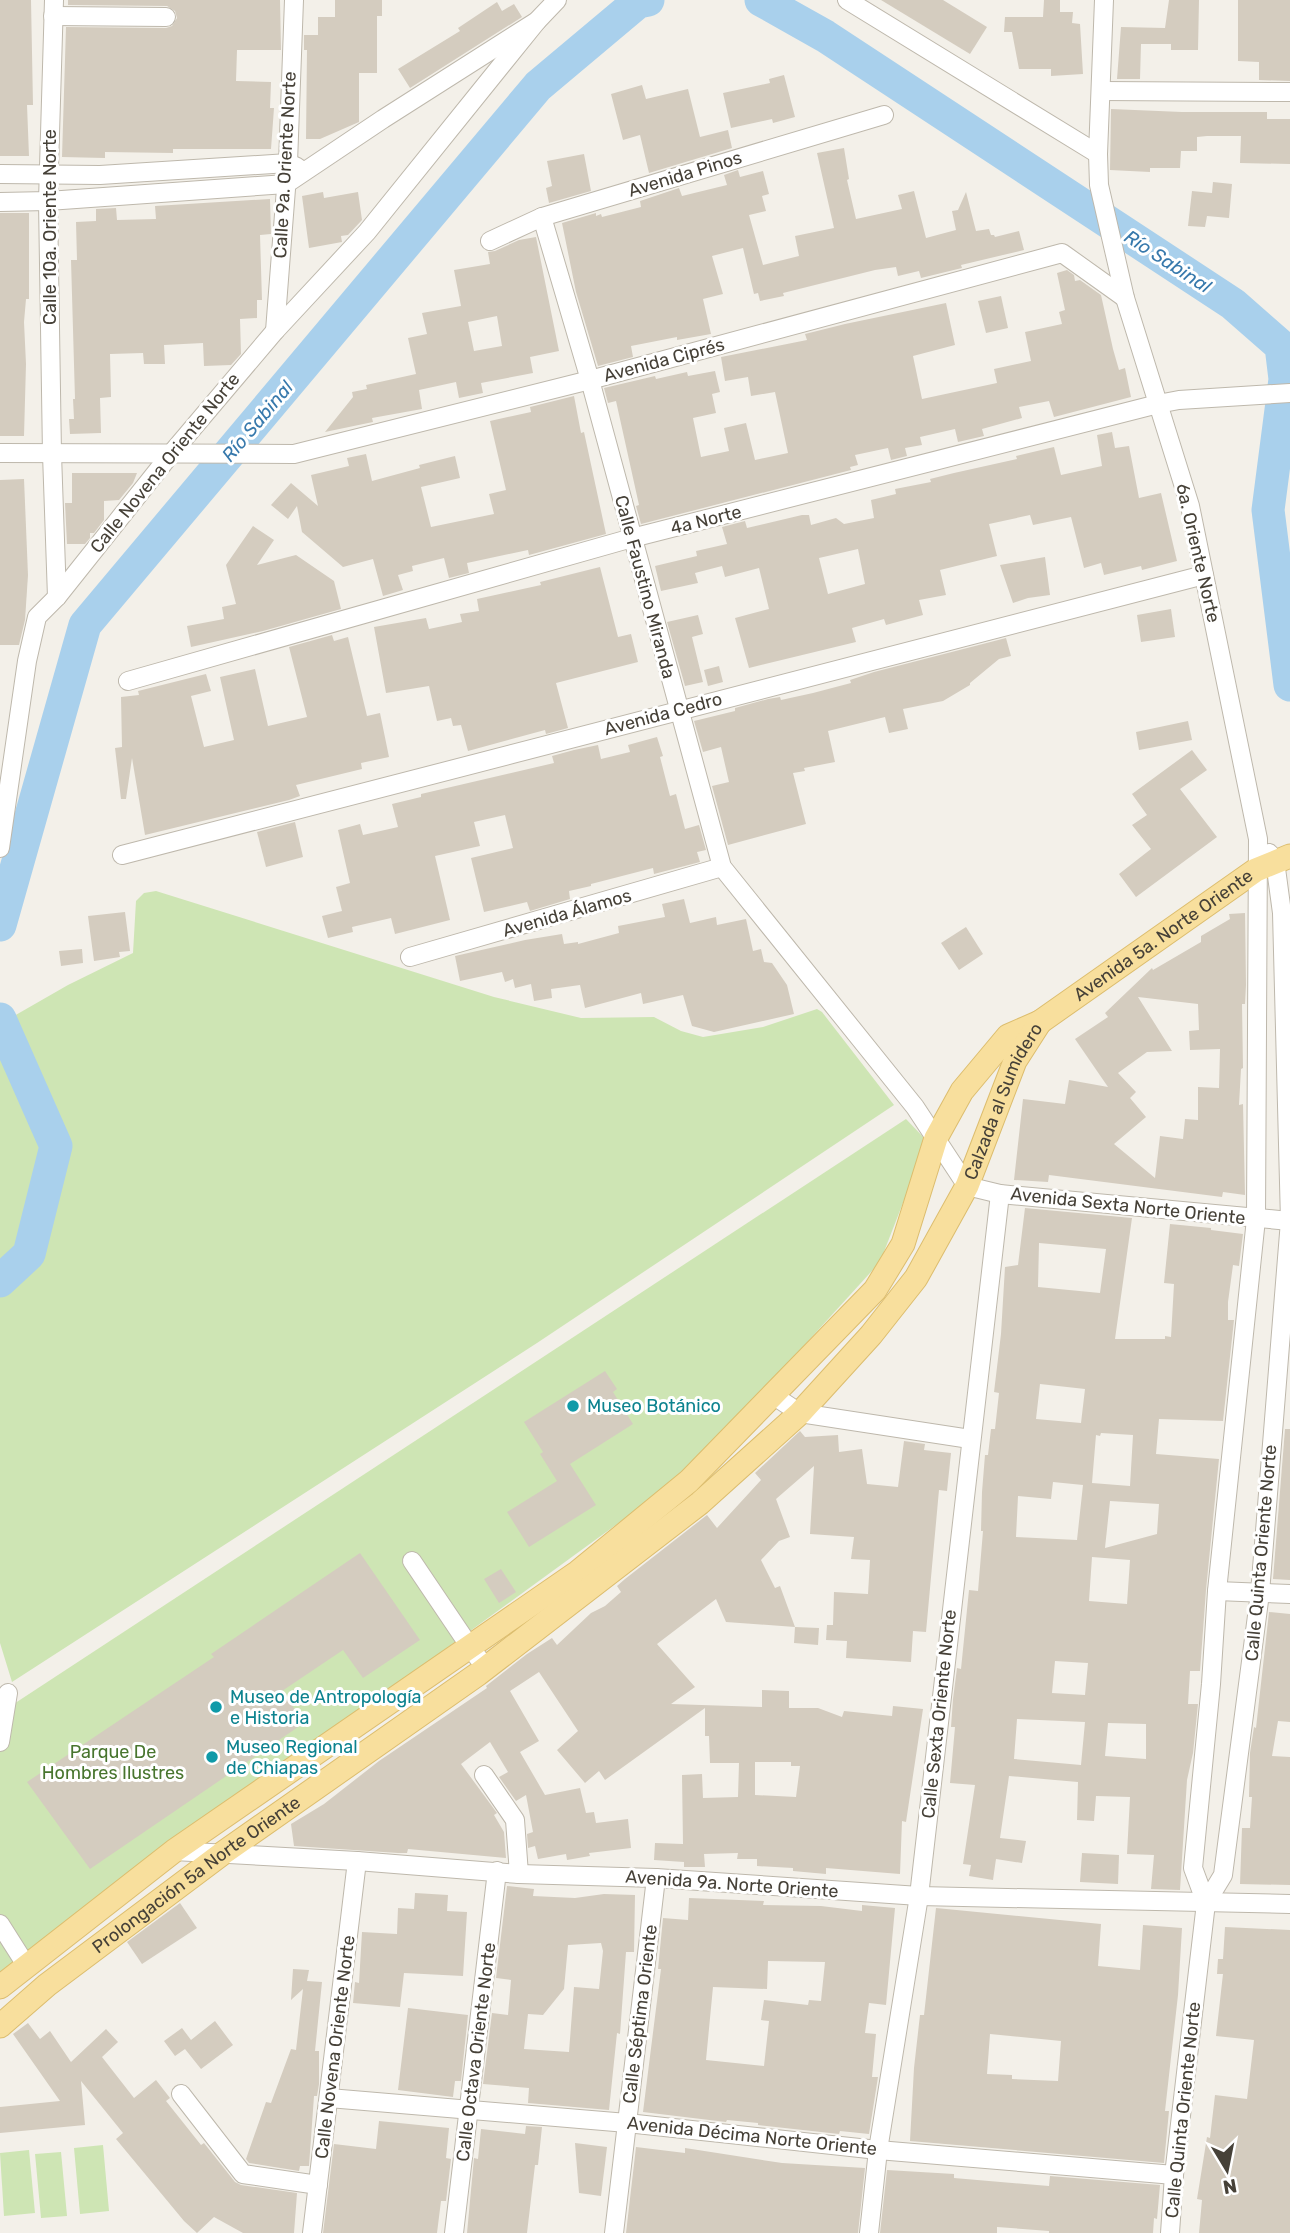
<svg xmlns="http://www.w3.org/2000/svg" width="1290" height="2233" font-family="Rubik,sans-serif">
<rect width="100%" height="100%" fill="#f3f0e9"/>
<g fill="#cee5b4">
<polygon points="156,891 494,997 581,1018 654,1017 681,1031 703,1037 763,1027 817,1009 822,1012 894,1105 537,1343 12,1682 0,1643 0,1024 68,985 133,953 136,901 144,893"/>
<polygon points="906,1119 927,1141 880,1262 690,1471 0,1973 0,1713"/>
<polygon points="103,2145 109,2211 80,2214 74,2148"/>
<polygon points="29,2150 35,2213 4,2216 0,2153"/>
<polygon points="61,2152 67,2216 41,2218 35,2154"/>
</g>
<g fill="none" stroke-linecap="round" stroke-linejoin="round">
<g stroke="#a9d0ec" stroke-width="33">
<polyline points="761,0 825,36 1233,304 1281,346 1285,379 1268,510 1290,685"/>
<polyline points="0,925 85,625 538,86 638,2 648,0"/>
<polyline points="0,1019 56,1146 29,1254 0,1281"/>
</g>
</g>
<g fill="#d4ccbf" fill-rule="evenodd">
<polygon points="0,0 31,0 33,105 27,105 29,156 0,156"/>
<polygon points="68,0 280,0 281,50 237,50 236,81 271,82 270,108 274,108 271,149 173,149 173,153 105,152 105,158 62,157 66,27 166,28 172,26 177,18 175,11 167,6 68,5"/>
<polygon points="335,0 382,0 382,16 377,16 377,73 359,73 359,122 320,139 306,139 307,50 304,50 304,35 318,35 318,17 335,17"/>
<polygon points="881,0 943,0 987,27 970,54"/>
<polygon points="1044,0 1060,0 1060,12 1073,12 1072,23 1080,24 1083,74 1051,76 1051,69 1019,69 1012,32 1004,32 1005,17 1043,17"/>
<polygon points="1169,0 1199,0 1198,50 1171,50 1171,44 1141,44 1140,79 1117,79 1121,27 1165,28"/>
<polygon points="1238,0 1290,0 1290,81 1259,80 1259,62 1238,61"/>
<polygon points="497,2 502,11 514,4 522,17 410,88 398,69 460,31 458,28"/>
<polygon points="784,75 795,117 773,123 772,119 731,128 723,93 770,83 769,79"/>
<polygon points="642,85 646,99 688,89 700,137 728,130 732,148 649,173 640,135 623,140 611,94"/>
<polygon points="1111,109 1182,112 1267,112 1267,119 1290,119 1290,164 1240,163 1241,136 1207,136 1197,137 1197,151 1181,151 1180,168 1150,168 1150,172 1110,170"/>
<polygon points="844,148 849,179 847,180 856,219 902,209 898,195 914,191 926,238 956,230 952,211 958,210 966,192 976,231 989,229 991,235 994,235 995,237 1019,231 1024,250 961,265 962,268 921,278 919,271 898,276 896,267 875,270 783,293 784,296 760,301 758,293 754,294 743,248 712,256 723,294 703,299 711,334 677,340 677,337 631,346 633,357 598,366 576,292 562,223 596,213 596,216 601,214 602,217 641,207 640,201 679,188 682,196 727,185 724,175 738,170 740,177 763,171 769,194 762,196 766,211 749,215 763,265 799,256 795,236 834,228 817,153"/>
<polygon points="584,154 591,191 549,203 546,188 552,186 547,161"/>
<polygon points="1213,182 1232,184 1229,218 1207,216 1205,227 1188,226 1192,191 1212,193"/>
<polygon points="323,192 324,198 358,192 362,220 348,235 341,236 342,242 309,248 302,196"/>
<polygon points="270,199 271,234 260,235 262,300 257,300 257,318 240,319 241,354 231,365 204,366 203,343 164,345 165,364 144,364 143,353 110,354 111,397 100,398 101,433 70,434 69,419 74,419 73,399 75,399 71,260 77,260 76,222 96,221 96,209 116,208 117,220 156,219 155,206"/>
<polygon points="0,213 29,213 29,299 26,299 24,322 26,364 24,436 0,436"/>
<path d="M536 237 559 351 530 357 533 373 481 383 483 393 459 398 456 382 419 390 422 409 372 418 373 422 325 432 353 397 352 392 367 389 366 385 416 374 408 338 427 334 422 313 461 306 454 270 490 264 488 252 495 251 519 240ZM497 316 502 346 474 351 468 322Z"/>
<polygon points="1067,270 1074,275 1075,281 1080,280 1101,295 1113,349 1119,370 1125,368 1131,397 1054,417 1049,401 1019,407 1022,418 982,429 984,436 958,442 955,429 920,437 922,445 905,448 907,456 891,460 888,448 855,455 858,465 850,467 851,470 641,524 636,506 639,505 616,401 608,403 604,388 655,376 656,379 687,372 688,376 715,371 720,392 712,394 716,413 693,418 701,457 729,451 724,428 746,423 755,460 788,453 775,392 751,396 748,377 725,381 721,357 807,340 805,334 845,324 946,303 955,345 913,356 922,399 997,383 994,369 1031,361 1025,332 1062,324 1059,312 1065,310 1057,273"/>
<polygon points="1001,296 1008,328 986,333 978,301"/>
<polygon points="574,396 581,433 584,432 606,534 529,555 528,550 467,563 469,573 449,578 444,558 412,566 413,571 398,575 403,590 383,596 373,559 343,567 302,532 297,506 288,519 271,505 291,483 318,506 311,475 349,466 347,458 366,454 372,481 420,468 419,465 455,456 460,478 421,487 431,527 494,514 489,494 506,490 490,421 531,412 530,407"/>
<path d="M1112 432 1115 448 1129 446 1139 498 1161 493 1177 561 1142 570 1141 566 1104 575 1101 563 1084 568 1071 517 1033 525 1030 515 989 524 997 556 940 570 946 595 919 600 923 615 886 625 884 619 852 628 856 642 749 668 735 618 769 609 759 568 725 577 722 566 695 573 698 583 661 591 655 566 697 556 696 551 727 544 722 527 745 521 747 528 802 515H809L811 525 836 518 844 524 874 518 871 500 896 494 895 489 931 482 930 479 954 473 1017 459 1016 456 1054 447 1061 475 1102 466 1097 435ZM858 549 865 584 828 594 819 558Z"/>
<polygon points="72,473 137,473 133,483 119,500 104,501 104,520 94,533 90,533 90,538 85,544 67,544 65,503 72,503"/>
<polygon points="24,479 28,575 25,620 19,645 0,645 0,480"/>
<polygon points="253,526 274,540 257,565 296,555 334,581 341,609 263,631 191,647 187,626 224,619 222,607 236,604 226,565"/>
<polygon points="1045,557 1050,595 1028,598 1013,603 1000,565"/>
<polygon points="600,567 618,637 631,634 638,662 556,683 568,728 546,734 545,730 468,751 461,725 453,726 451,718 437,721 429,686 386,693 374,627 426,618 429,629 462,622 460,614 479,611 477,599 541,585 540,582"/>
<polygon points="1171,609 1175,637 1141,642 1137,615"/>
<polygon points="698,615 703,634 692,637 703,682 685,686 667,622"/>
<polygon points="332,635 334,641 348,637 367,716 380,713 389,757 361,763 362,769 296,785 300,796 289,800 145,835 132,758 126,799 121,799 115,748 122,747 121,697 139,695 138,691 206,674 211,691 191,696 204,747 234,740 220,677 255,669 268,726 307,717 289,647"/>
<polygon points="1006,638 1011,656 999,659 970,683 970,685 943,701 903,709 908,729 889,733 885,717 828,731 835,762 804,768 805,771 793,773 806,824 728,845 712,786 729,782 721,747 703,752 694,721 735,711 735,708 768,699 780,697 781,700 813,693 851,683 850,680 874,672"/>
<polygon points="719,666 723,682 708,686 704,670"/>
<polygon points="1188,721 1192,740 1139,750 1136,732"/>
<polygon points="657,737 663,756 660,757 670,796 676,794 685,829 699,825 706,850 697,852 700,862 654,874 653,868 591,884 591,886 569,891 570,899 530,911 527,902 484,912 471,858 513,848 505,815 474,822 480,846 435,856 450,920 395,934 391,918 352,927 353,932 328,938 322,916 342,911 336,887 350,883 338,830 360,824 363,835 398,827 392,804 421,797 421,794 554,763 552,756 574,750 598,745 601,759 630,752 628,745"/>
<polygon points="1192,750 1207,770 1180,789 1217,837 1136,897 1119,874 1151,849 1132,825 1147,815 1132,794"/>
<polygon points="295,822 303,857 266,867 257,832"/>
<polygon points="684,899 690,923 716,917 717,925 746,919 753,951 761,949 764,962 772,963 787,985 794,1014 714,1032 692,1026 683,995 643,1004 641,993 585,1008 580,985 551,989 552,998 534,1001 531,984 515,988 513,979 505,982 502,972 460,981 455,956 525,940 562,934 564,944 578,942 578,944 619,933 618,926 665,917 662,904"/>
<polygon points="125,912 130,951 119,952 120,957 94,961 88,916"/>
<path d="M1245 913 1246 985 1245 1004H1242L1243 1068 1241 1069 1239 1105 1243 1104 1245 1195 1223 1192 1222 1197 1049 1175 1048 1182 1014 1180 1023 1099 1065 1104 1069 1080 1108 1087 1075 1039 1108 1017 1105 1013 1152 968 1153 970 1201 942V936L1230 919 1229 914ZM1138 997 1198 1004 1199 1030 1189 1031 1190 1050 1220 1049 1219 1088 1198 1087V1120L1185 1119 1183 1139 1160 1136 1155 1178 1114 1144 1146 1117 1130 1098 1136 1092 1118 1073 1147 1052 1172 1051Z"/>
<polygon points="966,927 983,954 959,970 941,943"/>
<polygon points="82,949 83,963 61,966 59,951"/>
<path d="M1025 1208 1132 1218 1115 1339H1165V1336L1171 1337 1174 1284 1164 1283 1170 1224 1211 1228V1230L1243 1234 1239 1266 1233 1265 1228 1302V1320H1234L1223 1421 1159 1419 1156 1454 1219 1459 1206 1590 1200 1671H1190L1188 1704H1198L1193 1753 1187 1780 1180 1890 1151 1889 1154 1855 1127 1854 1130 1797 1096 1796 1094 1821 1077 1820 1078 1782 1009 1776 1000 1838 1026 1841 1022 1863 996 1859 993 1880 969 1876 971 1865 963 1864 975 1785 950 1783 955 1727H951L953 1699 957 1668 961 1669 969 1590 978 1591 983 1531H981L982 1492 985 1455H988L991 1429H995L999 1393 994 1392 1001 1334 1005 1267 1018 1265ZM1039 1243 1106 1249 1100 1293 1038 1287ZM1040 1384 1085 1389 1081 1423 1036 1419ZM1101 1433 1133 1435 1130 1486 1092 1483 1096 1435 1100 1436ZM1053 1482 1083 1485 1077 1540 1016 1537 1018 1496 1051 1499ZM1110 1501 1159 1504 1157 1534 1105 1548ZM1092 1557 1130 1560 1127 1604 1089 1601ZM1055 1661 1088 1663 1085 1695 1052 1693ZM1017 1719 1085 1722 1081 1765 1014 1759ZM1108 1723 1146 1724V1759L1105 1756Z"/>
<polygon points="605,1371 617,1389 613,1392 633,1424 570,1464 596,1505 529,1547 507,1512 557,1481 540,1454 543,1452 524,1422"/>
<polygon points="1285,1429 1290,1429 1290,1580 1273,1579"/>
<path d="M800 1431 805 1437 838 1435 839 1452 862 1449 867 1484 898 1487 904 1441 925 1444 924 1450 951 1453 947 1491 939 1490 926 1632 913 1631 911 1662 846 1658 847 1641 826 1640 827 1625H833L834 1592 868 1594 870 1560 851 1559 854 1537 810 1534 814 1466 776 1499 790 1537 779 1541 761 1560 775 1588 780 1586 795 1627 819 1628 818 1645 794 1643 795 1627 726 1622 716 1599 657 1644 695 1687 671 1704 762 1707V1690L789 1691V1708H818L842 1717 844 1711 892 1716 893 1706 923 1709 906 1822 902 1821 900 1874 826 1868V1874L793 1871V1868L757 1866V1859H737L738 1853 704 1854 705 1867H684V1862L654 1860 655 1843 683 1844 682 1775 702 1774 703 1798 738 1797 739 1763H710L709 1736H705V1708L605 1780 599 1771 585 1783 557 1750 578 1731 539 1672 510 1691 539 1741 520 1752 545 1795 580 1788 586 1813 594 1812 596 1823 628 1819 631 1848 589 1853 590 1856 567 1860 566 1854 538 1859 535 1846 528 1848 527 1834 533 1832 526 1795 516 1801 499 1777 508 1772 490 1742 461 1764 497 1813 494 1815 504 1832 506 1858 408 1849 407 1853H398L294 1846 291 1824 324 1804 379 1761 487 1688 486 1686 527 1654 552 1638 557 1645 591 1613 605 1606 621 1592 617 1586 625 1579 707 1515 717 1528 761 1480 755 1473ZM755 1762H791V1766H800L796 1797 755 1795Z"/>
<polygon points="360,1553 420,1640 363,1678 343,1650 282,1691 304,1723 90,1869 27,1782 214,1657 211,1654"/>
<polygon points="501,1569 516,1592 499,1603 484,1579"/>
<polygon points="1269,1612 1290,1614 1290,1722 1278,1721 1272,1756 1290,1757 1290,1885 1240,1884 1242,1828 1250,1828 1252,1797 1249,1797 1250,1753 1254,1727 1256,1728"/>
<polygon points="1082,1853 1119,1855 1118,1884 1080,1882"/>
<path d="M507 1886 534 1889 533 1896 575 1898 604 1894 635 1895 634 1952H626L620 2034 617 2033 609 2110 528 2103 529 2088 483 2084 492 2013 508 2015 511 1980 496 1978ZM601 1943 603 1951 599 1989 574 1987 569 2052 524 2049 528 2014 543 2015 564 1989 568 1945Z"/>
<polygon points="415,1893 448,1895 447,1911 467,1912 463,1976 404,1973 400,2007 353,2003 355,1982 359,1983 362,1932 397,1934 398,1908 414,1909"/>
<path d="M689 1898 764 1901 763 1905 821 1906 862 1911V1905L895 1908 886 2005 869 2003 865 2033 876 2034 872 2077H878L869 2134 840 2131 839 2134 758 2125V2123L727 2120 726 2122 643 2112 661 1969H658L663 1918 688 1920ZM768 1961 825 1962 821 2001 809 2000 808 2005 764 2000 761 2020 769 2021 764 2066 706 2060 713 1987 767 1989Z"/>
<polygon points="180,1903 197,1928 142,1964 127,1942"/>
<path d="M936 1908 1101 1924 1098 1966 1140 1970 1143 1925 1182 1928 1178 1995 1165 2111H1169L1164 2163 910 2141 914 2068 920 2015H924ZM990 2034 1061 2041 1058 2081 1012 2079V2075L987 2074Z"/>
<polygon points="1225,1927 1290,1930 1290,2233 1199,2233 1202,2200 1197,2199 1207,2137 1210,2138 1215,2095 1247,2099 1254,2040 1216,2036 1223,1974 1217,1974 1218,1959 1223,1959"/>
<polygon points="293,1969 309,1970 307,1981 322,1982 315,2051 319,2051 319,2084 317,2096 314,2096 309,2166 300,2166 299,2171 249,2163 246,2159 266,2102 271,2103 291,2049 296,2050 303,1989 291,2000"/>
<polygon points="408,2008 468,2015 461,2081 455,2081 453,2097 398,2090"/>
<polygon points="215,2021 233,2045 201,2069 185,2049 175,2056 164,2041 182,2028 191,2040"/>
<polygon points="28,2023 40,2039 50,2031 71,2062 106,2029 118,2042 102,2057 134,2098 156,2080 170,2098 166,2101 201,2145 204,2143 235,2182 241,2185 297,2193 294,2233 243,2233 214,2217 197,2233 184,2221 116,2139 123,2133 81,2081 85,2125 0,2133 0,2107 60,2101 13,2034"/>
<polygon points="379,2121 449,2128 446,2158 451,2159 446,2201 441,2201 437,2233 323,2233 334,2144 376,2149"/>
<polygon points="526,2126 542,2127 538,2165 535,2165 527,2233 467,2233 474,2158 478,2159 481,2129 525,2134"/>
<polygon points="575,2143 607,2147 601,2196 579,2193"/>
<polygon points="636,2147 685,2153 685,2148 782,2163 865,2168 858,2233 626,2233"/>
<polygon points="887,2170 954,2174 954,2178 1049,2186 1050,2176 1160,2185 1157,2219 1154,2218 1153,2233 1049,2233 1049,2231 997,2227 997,2233 880,2233"/>
</g>
<g fill="none" stroke-linecap="round" stroke-linejoin="round">
<g stroke="#beb8ac" stroke-width="20">
<g id="minor">
<polyline points="54,0 48,201 52,454 57,597"/>
<polyline points="847,0 1098,154"/>
<polyline points="1104,0 1098,154 1099,185 1125,298 1190,506 1258,839 1256,1219 1217,1591 1211,1684 1193,1868 1206,1903"/>
<polyline points="53,16 166,17"/>
<polyline points="1101,91 1290,92"/>
<polyline points="0,174 100,175 288,163 297,167"/>
<polyline points="0,202 48,201 286,184 383,119 537,21 557,0"/>
<polyline points="542,217 590,380 722,867 915,1107 967,1186 1000,1194 1290,1221"/>
<polyline points="490,241 542,217 884,115"/>
<polyline points="275,331 288,163 294,0"/>
<polyline points="0,453 294,454 590,380 1062,253 1125,298"/>
<polyline points="128,681 632,538 1158,404 1179,400 1290,393"/>
<polyline points="0,848 27,661 37,617 57,597 170,455 275,331 367,232 537,21"/>
<polyline points="122,855 1204,575"/>
<polyline points="410,957 722,867"/>
<polyline points="774,1396 800,1413 970,1439"/>
<polyline points="412,1561 470,1647 485,1667"/>
<polyline points="1217,1591 1290,1594"/>
<polyline points="0,1742 8,1693"/>
<polyline points="484,1775 515,1820 519,1874"/>
<polyline points="174,1851 357,1861 519,1874 656,1878 919,1896 1290,1904"/>
<polyline points="0,1924 26,1965"/>
<polyline points="181,2094 243,2174 318,2185"/>
<polyline points="329,2098 627,2123 878,2150 1174,2175"/>
<polyline points="312,2233 357,1861"/>
<polyline points="454,2233 497,1871"/>
<polyline points="614,2233 656,1878"/>
<polyline points="869,2233 878,2150 919,1896 1000,1194"/>
<polyline points="1170,2233 1174,2175 1206,1903 1223,1875 1260,1593 1290,1221 1282,913 1275,861 1269,853"/>
</g>
</g>
<g stroke="#dcbd6e" stroke-width="25">
<g id="major">
<path id="s1" d="M0 1987 174 1851 578 1572 689 1481 875 1290 903 1244 936 1138 962 1091 1008 1036 1040 1022 1256 870 1290 856"/>
<path id="s2" d="M0 2026 47 1985 223 1853 478 1674 700 1503 800 1413 871 1335 916 1278 967 1186 1015 1061 1040 1022"/>
</g>
</g>
<use href="#minor" stroke="#fff" stroke-width="18"/>
<use href="#major" stroke="#f8df9d" stroke-width="23"/>
</g>
<g fill="#0f9aa8" stroke="#fff" stroke-width="2.5">
<circle cx="573" cy="1406" r="7"/>
<circle cx="216" cy="1707" r="7"/>
<circle cx="212" cy="1757" r="7"/>
</g>
<g text-anchor="middle" stroke-width="6" stroke-linejoin="round" paint-order="stroke">
<g font-size="18" fill="#464138" stroke="#fff">
<text transform="translate(285 165) rotate(-87)" y="6">Calle 9a. Oriente Norte</text>
<text transform="translate(685 174) rotate(-17)" y="6">Avenida Pinos</text>
<text transform="translate(50 227) rotate(-90)" y="6">Calle 10a. Oriente Norte</text>
<text transform="translate(664 360) rotate(-15)" y="6">Avenida Ciprés</text>
<text transform="translate(165 463) rotate(-51)" y="6">Calle Novena Oriente Norte</text>
<text transform="translate(706 520) rotate(-14)" y="6">4a Norte</text>
<text transform="translate(1198 553) rotate(77)" y="6">6a. Oriente Norte</text>
<text transform="translate(645 587) rotate(75)" y="6">Calle Faustino Miranda</text>
<text transform="translate(663 714) rotate(-15)" y="6">Avenida Cedro</text>
<text transform="translate(567 913) rotate(-16)" y="6">Avenida Álamos</text>
<text dy="6" stroke="none"><textPath href="#s1" startOffset="1598">Avenida 5a. Norte Oriente</textPath></text>
<text dy="6" stroke="none"><textPath href="#s2" startOffset="1384">Calzada al Sumidero</textPath></text>
<text transform="translate(1128 1206) rotate(6)" y="6">Avenida Sexta Norte Oriente</text>
<text transform="translate(1261 1553) rotate(-85)" y="6">Calle Quinta Oriente Norte</text>
<text transform="translate(939 1714) rotate(-84)" y="6">Calle Sexta Oriente Norte</text>
<text dy="6" stroke="none"><textPath href="#s2" startOffset="248">Prolongación 5a Norte Oriente</textPath></text>
<text transform="translate(732 1884) rotate(4)" y="6">Avenida 9a. Norte Oriente</text>
<text transform="translate(640 2014) rotate(-83)" y="6">Calle Séptima Oriente</text>
<text transform="translate(335 2047) rotate(-83)" y="6">Calle Novena Oriente Norte</text>
<text transform="translate(476 2052) rotate(-83)" y="6">Calle Octava Oriente Norte</text>
<text transform="translate(1183 2110) rotate(-84)" y="6">Calle Quinta Oriente Norte</text>
<text transform="translate(752 2136) rotate(6)" y="6">Avenida Décima Norte Oriente</text>
</g>
<g font-size="18" fill="#0d838f" stroke="#fff" text-anchor="start">
<text x="587" y="1412">Museo Botánico</text>
<text x="230" y="1703">Museo de Antropología<tspan x="230" dy="21">e Historia</tspan></text>
<text x="226" y="1753">Museo Regional<tspan x="226" dy="21">de Chiapas</tspan></text>
</g>
<g font-size="18" fill="#48752e" stroke="#fff">
<text x="113" y="1758">Parque De<tspan x="113" dy="21">Hombres Ilustres</tspan></text>
</g>
<g font-size="19" font-style="italic" fill="#3779ac" stroke="#fff">
<text transform="translate(1168 261) rotate(33)" y="7">Río Sabinal</text>
<text transform="translate(257 421) rotate(-50)" y="7">Río Sabinal</text>
</g>
</g>
<g transform="translate(1227 2170) rotate(170)" stroke="#ffffff" stroke-width="5" paint-order="stroke">
<path d="M0-5L12 26L0 18L-12 26Z" fill="#464138"/>
<text y="-10" font-size="19" font-weight="bold" text-anchor="middle" fill="#464138">N</text>
</g>
</svg>
